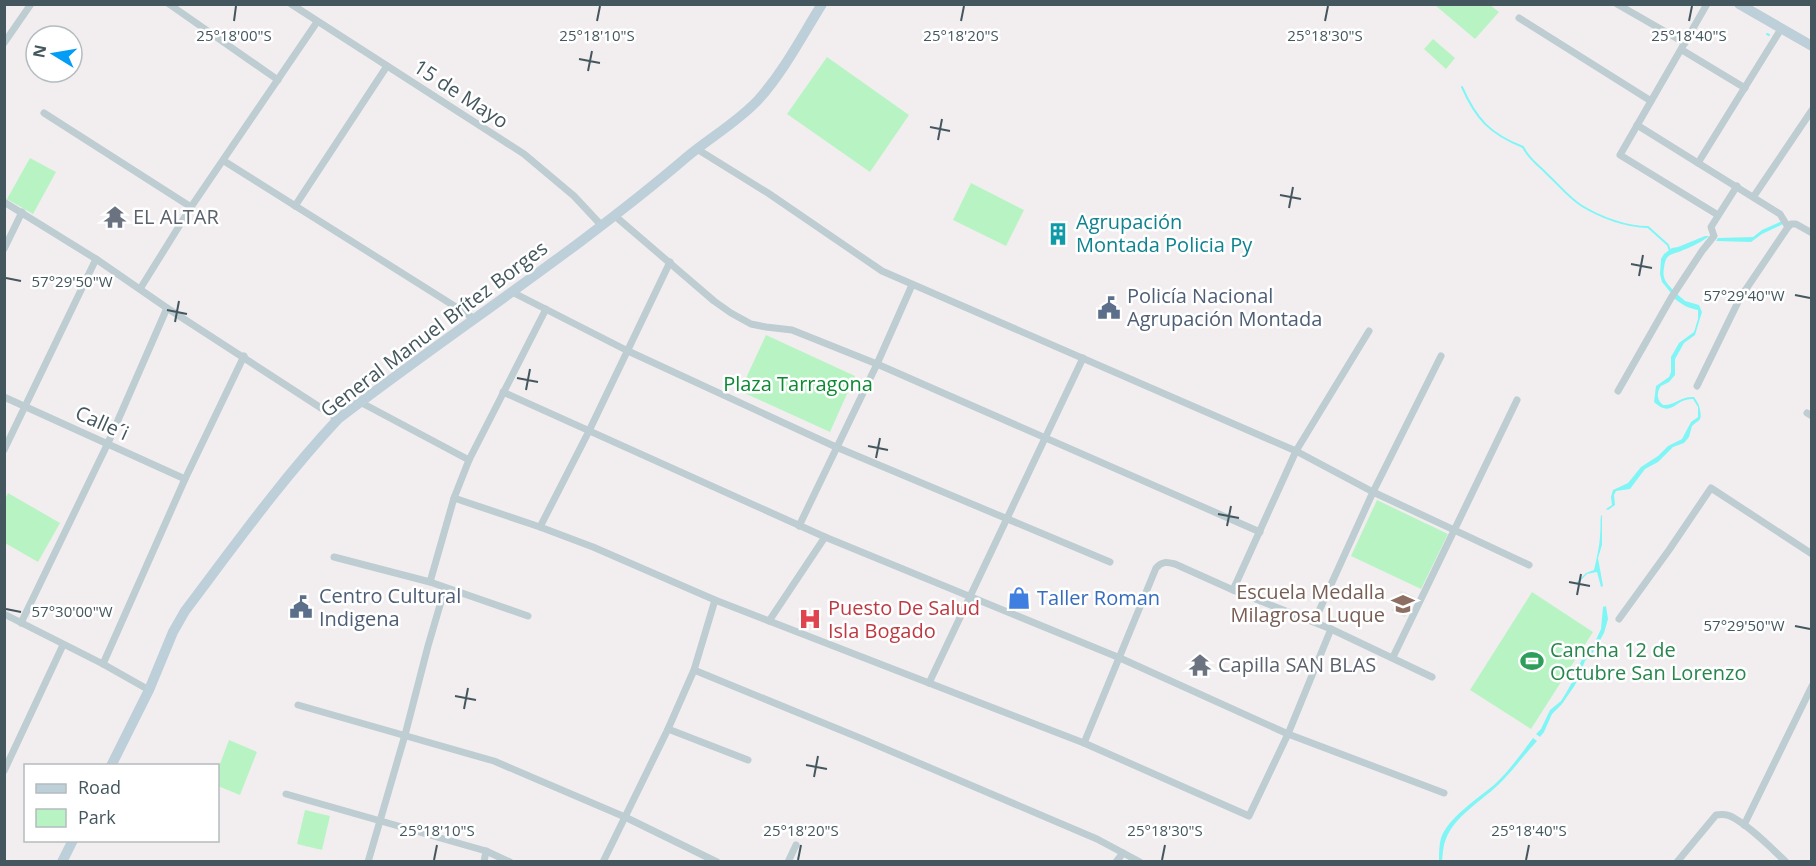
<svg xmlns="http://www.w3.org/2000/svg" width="1816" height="866" font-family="'Open Sans',sans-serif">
<rect width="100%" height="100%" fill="#f2eeef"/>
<polygon fill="#e3dfe1" points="1401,591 1415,597 1405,617 1392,611"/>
<polygon fill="#fedce0" points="802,609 823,618 818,629 797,620"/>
<g fill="#b8f4c3">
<polygon points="1435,5 1490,5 1499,12 1475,39"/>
<polygon points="1433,39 1455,58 1446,69 1424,49"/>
<polygon points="827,57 909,115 870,172 787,114"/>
<polygon points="30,158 56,172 33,214 7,199"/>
<polygon points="971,183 1024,210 1006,246 953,220"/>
<polygon points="766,335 855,376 830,432 740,391"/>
<polygon points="8,493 60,523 38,562 5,543 5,499"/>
<polygon points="1377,500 1448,534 1421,589 1351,556"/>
<polygon points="1532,592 1593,632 1531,729 1470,690"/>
<polygon points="229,740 257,752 240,795 218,786 218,769"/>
<polygon points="305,810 330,816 322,850 297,844"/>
</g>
<g fill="#80f5f6">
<polygon points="1782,221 1783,224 1762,234 1751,242 1716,241 1718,238 1753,237 1762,230"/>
<path d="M1705 236H1709C1705 240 1690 248 1683 250 1671 256 1666 252 1664 268 1662 278 1666 283 1673 290L1671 293 1662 282 1660 274 1661 259 1664 254 1672 248 1678 247Z"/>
<path d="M1677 294 1685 301 1699 305 1702 312 1695 335 1684 343 1675 359V375L1669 382 1661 386C1656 393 1657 400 1663 405 1674 406 1681 396 1694 397 1698 403 1699 404 1700 410 1702 421 1700 419 1692 426L1689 437 1684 443 1673 447 1658 462 1645 469 1630 489 1616 491 1614 495 1615 505 1608 510 1606 509 1612 505 1611 497 1613 490 1628 483 1641 467 1658 456 1668 446 1682 439 1691 422 1698 417V407L1693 399C1675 398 1672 419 1654 402L1656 386 1669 377 1671 372V357L1679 343 1694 332 1698 319V310C1688 308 1682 305 1674 298Z"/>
<path d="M1601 515 1602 516V545L1598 558 1603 586 1601 587 1597 572 1587 574 1578 583H1576L1586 573 1594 570C1596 562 1600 544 1600 535 1601 528 1600 522 1601 515Z"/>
<polygon points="1606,606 1608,619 1604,633 1594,651 1585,661 1575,685 1562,704 1552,714 1544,732 1540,737 1536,734 1541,729 1550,710 1561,701 1566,693 1575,677 1581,661 1595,642 1601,629 1603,607"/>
<path d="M1533 738 1537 741C1523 756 1512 772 1497 786 1481 801 1454 817 1446 839 1443 845 1443 854 1442 861H1439C1439 854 1439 845 1441 838 1448 818 1478 798 1494 785 1509 771 1521 754 1533 738Z"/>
</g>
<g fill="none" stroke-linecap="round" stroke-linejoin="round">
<g stroke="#80f5f6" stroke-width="2">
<polyline points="1767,34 1769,35"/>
<path d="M1462 87C1476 119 1490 134 1523 147 1530 161 1537 163 1547 174 1558 184 1569 198 1582 206 1600 217 1626 227 1648 227L1668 245 1670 251"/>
</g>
<g stroke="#bdcdd2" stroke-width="7">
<polyline points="169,4 278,80"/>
<polyline points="291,4 524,154 574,196 602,226"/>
<polyline points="1617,4 1685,43"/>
<polyline points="1707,4 1620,155 1718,215"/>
<polyline points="1519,18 1651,101"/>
<polyline points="4,43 31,4"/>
<polyline points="1682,50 1745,88"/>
<polyline points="44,113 191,207"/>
<polyline points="1637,125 1780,214 1788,227 1791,224 1796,224 1812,233"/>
<polyline points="697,149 768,193 882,271 1296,451 1373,492 1529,565"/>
<polyline points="224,161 475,319"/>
<polyline points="1698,163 1781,29"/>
<polyline points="1754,196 1812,110"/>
<polyline points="4,202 96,259 167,308 338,419"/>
<polyline points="295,206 387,66"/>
<polyline points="615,216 714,301 731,313 751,324 766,327 792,330 877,364 1260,532"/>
<polyline points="4,249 22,212"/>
<polyline points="140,289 191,207 317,22"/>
<polyline points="512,292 628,351 836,447 1110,562"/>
<polyline points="1697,386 1740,298 1788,227"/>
<polyline points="1618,391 1671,298 1702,251 1714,236 1711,227 1737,186"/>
<polyline points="503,392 825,537 1120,658 1288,734 1444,793"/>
<polyline points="4,397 185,479"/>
<polyline points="360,402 469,460"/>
<polyline points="1807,413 1812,416"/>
<polyline points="4,450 96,259"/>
<polyline points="454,498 540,527 593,547 715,600 1084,743 1249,816 1288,734 1331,629"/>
<polyline points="799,526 877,364 912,285"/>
<polyline points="540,527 589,431 670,262"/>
<polyline points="334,557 430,582 528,616"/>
<polyline points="430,582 454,498 469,460 546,309"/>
<polyline points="1233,590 1296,451 1369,331"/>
<polyline points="4,614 103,664 149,690"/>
<polyline points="1619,619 1669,550 1711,488 1812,554"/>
<polyline points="769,621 825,537"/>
<polyline points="1314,622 1373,492 1441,356"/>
<polyline points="21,623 108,443 167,308"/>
<polyline points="1393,657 1517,400"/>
<polyline points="103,664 185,479 244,356"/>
<polyline points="694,670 860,738 1097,839 1140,862"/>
<polyline points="929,683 1083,358"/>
<polyline points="298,705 494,761 625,817 717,862"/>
<polyline points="668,729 748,760"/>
<path d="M1084 743 1156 568C1162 561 1167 562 1175 564L1233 590 1331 629 1432 677"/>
<polyline points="4,771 63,645"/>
<polyline points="286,794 486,851 510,862"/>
<polyline points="1744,825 1812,686"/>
<polyline points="368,862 405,735 428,646 445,588"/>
<polyline points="484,862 486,851"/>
<polyline points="603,862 668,729 694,670 715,600"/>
<polyline points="788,862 796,845"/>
<polyline points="1116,862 1123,853"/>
<path d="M1677 862 1716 815C1722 814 1728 814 1734 818 1753 829 1770 847 1786 862"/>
</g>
<g stroke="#bdcfd8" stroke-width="10">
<polyline points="1739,4 1812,46"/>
<path d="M111 766 149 690 173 632 185 611C234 546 282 479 338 419 454 330 577 251 688 156 711 137 739 121 759 99 784 71 802 36 822 4"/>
<polyline points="62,862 73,840"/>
</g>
</g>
<path fill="none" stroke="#44575e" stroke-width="2" d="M234 21 236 6M597 21 600 6M961 21 964 6M1325 21 1328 6M1689 21 1692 6M579 59 600 63M588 71 592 51M930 127 950 131M938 140 942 119M1280 195 1301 199M1289 208 1293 187M1631 264 1652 268M1639 276 1643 255M6 278 21 281M1795 295 1810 298M167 310 187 314M175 322 179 301M517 378 538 382M526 390 530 369M868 446 888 450M876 458 880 438M1218 514 1239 518M1227 526 1231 506M1569 582 1590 586M1577 595 1581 574M6 609 21 612M1795 626 1810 629M455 696 476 700M464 709 468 688M806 765 827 769M814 777 818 756M434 860 437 845M798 860 801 845M1162 860 1165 845M1526 860 1529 845"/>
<defs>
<g id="temple-bare" transform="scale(1.8)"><path d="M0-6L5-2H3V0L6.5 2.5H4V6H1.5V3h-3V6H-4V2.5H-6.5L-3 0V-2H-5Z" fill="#6b7280" stroke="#fff" stroke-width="2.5" paint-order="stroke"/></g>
<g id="building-bare" transform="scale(1.8)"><path d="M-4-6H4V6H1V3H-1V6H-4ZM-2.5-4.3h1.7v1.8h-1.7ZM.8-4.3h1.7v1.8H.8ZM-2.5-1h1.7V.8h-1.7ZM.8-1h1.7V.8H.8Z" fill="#0f9aa8" stroke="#fff" stroke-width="2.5" paint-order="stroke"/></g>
<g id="civic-bare" transform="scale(1.8)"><path d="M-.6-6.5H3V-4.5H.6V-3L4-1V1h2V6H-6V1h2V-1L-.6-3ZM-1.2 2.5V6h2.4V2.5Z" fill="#5c6f8a" stroke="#fff" stroke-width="2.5" paint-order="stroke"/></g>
<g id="shop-bare" transform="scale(1.8)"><path d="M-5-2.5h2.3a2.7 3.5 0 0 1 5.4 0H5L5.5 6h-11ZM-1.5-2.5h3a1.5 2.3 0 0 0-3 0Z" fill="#3f7fe0" stroke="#fff" stroke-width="2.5" paint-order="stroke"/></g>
<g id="school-bare" transform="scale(1.8)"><path d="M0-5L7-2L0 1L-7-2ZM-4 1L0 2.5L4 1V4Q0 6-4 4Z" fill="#8d6e63" stroke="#fff" stroke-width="2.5" paint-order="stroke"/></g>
<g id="hospital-bare" transform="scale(1.8)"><path d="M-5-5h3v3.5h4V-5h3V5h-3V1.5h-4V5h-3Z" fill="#e0444e" stroke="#fff" stroke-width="2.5" paint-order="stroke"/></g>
<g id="stadium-bare" transform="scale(1.8)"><path d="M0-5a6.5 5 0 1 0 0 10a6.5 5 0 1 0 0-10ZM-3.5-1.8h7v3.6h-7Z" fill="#2e9e5b" stroke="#fff" stroke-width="2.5" paint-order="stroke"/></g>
</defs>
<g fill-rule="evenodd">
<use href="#temple-bare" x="115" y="217"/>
<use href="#building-bare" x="1058" y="234"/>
<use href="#civic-bare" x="1109" y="308"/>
<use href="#shop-bare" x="1019" y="598"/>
<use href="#school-bare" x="1403" y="604"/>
<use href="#civic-bare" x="301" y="607"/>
<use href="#hospital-bare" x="810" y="619"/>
<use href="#stadium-bare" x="1532" y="661"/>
<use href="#temple-bare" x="1200" y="665"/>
</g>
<g text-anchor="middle" stroke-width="5" stroke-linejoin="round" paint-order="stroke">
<g font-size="20" fill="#44575e" stroke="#fff">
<text transform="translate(461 94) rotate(33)" y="7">15 de Mayo</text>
<text transform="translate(434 329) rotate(-37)" y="7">General Manuel Brítez Borges</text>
<text transform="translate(102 423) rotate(24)" y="7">Calle´i</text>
</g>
<g font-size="20" fill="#5b616d" stroke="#fff" text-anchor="start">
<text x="133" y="224">EL ALTAR</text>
<text x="1218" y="672">Capilla SAN BLAS</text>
</g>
<g font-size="20" fill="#0d838f" stroke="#fff" text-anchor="start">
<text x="1076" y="229">Agrupación<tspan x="1076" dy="23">Montada Policia Py</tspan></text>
</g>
<g font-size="20" fill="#4e5e75" stroke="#fff" text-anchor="start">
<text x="1127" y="303">Policía Nacional<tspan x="1127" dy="23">Agrupación Montada</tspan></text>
<text x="319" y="603">Centro Cultural<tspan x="319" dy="23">Indigena</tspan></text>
</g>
<g font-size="20" fill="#0c8932" stroke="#fff">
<text x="798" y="391">Plaza Tarragona</text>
</g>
<g font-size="20" fill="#785e54" stroke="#fff" text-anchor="end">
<text x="1385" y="599">Escuela Medalla<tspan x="1385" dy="23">Milagrosa Luque</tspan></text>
</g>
<g font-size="20" fill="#366cbe" stroke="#fff" text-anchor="start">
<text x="1037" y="605">Taller Roman</text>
</g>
<g font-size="20" fill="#be3a42" stroke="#fff" text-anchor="start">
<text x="828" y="615">Puesto De Salud<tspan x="828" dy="23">Isla Bogado</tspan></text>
</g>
<g font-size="20" fill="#27864d" stroke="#fff" text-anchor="start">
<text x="1550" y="657">Cancha 12 de<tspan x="1550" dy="23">Octubre San Lorenzo</tspan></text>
</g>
</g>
<g font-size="15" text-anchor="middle" fill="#44575e" stroke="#fff" stroke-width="5" stroke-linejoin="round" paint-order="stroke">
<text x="234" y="41">25°18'00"S</text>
<text x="597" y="41">25°18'10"S</text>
<text x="961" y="41">25°18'20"S</text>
<text x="1325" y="41">25°18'30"S</text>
<text x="1689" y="41">25°18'40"S</text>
<text x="72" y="287">57°29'50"W</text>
<text x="1744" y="301">57°29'40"W</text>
<text x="72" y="617">57°30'00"W</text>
<text x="1744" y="631">57°29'50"W</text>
<text x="437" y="836">25°18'10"S</text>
<text x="801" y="836">25°18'20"S</text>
<text x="1165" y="836">25°18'30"S</text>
<text x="1529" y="836">25°18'40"S</text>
</g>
<rect width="1816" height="866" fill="none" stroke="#44575e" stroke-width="12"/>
<rect x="24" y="764" width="195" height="78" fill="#ffffff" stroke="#b4bcbf" stroke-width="1.5"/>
<rect x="36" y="784" width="30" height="9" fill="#bdcfd8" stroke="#b4bcbf" stroke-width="1.5"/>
<text x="78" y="794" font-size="18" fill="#44575e">Road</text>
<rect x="36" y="809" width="30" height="18" fill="#b8f4c3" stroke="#b4bcbf" stroke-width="1.5"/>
<text x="78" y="824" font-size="18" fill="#44575e">Park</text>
<g transform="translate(54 54) rotate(281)"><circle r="28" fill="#ffffff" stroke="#b4bcbf" stroke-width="1.5"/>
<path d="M0-4.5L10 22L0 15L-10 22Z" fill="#049df6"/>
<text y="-9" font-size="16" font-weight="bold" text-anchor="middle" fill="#44575e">N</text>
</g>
</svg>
